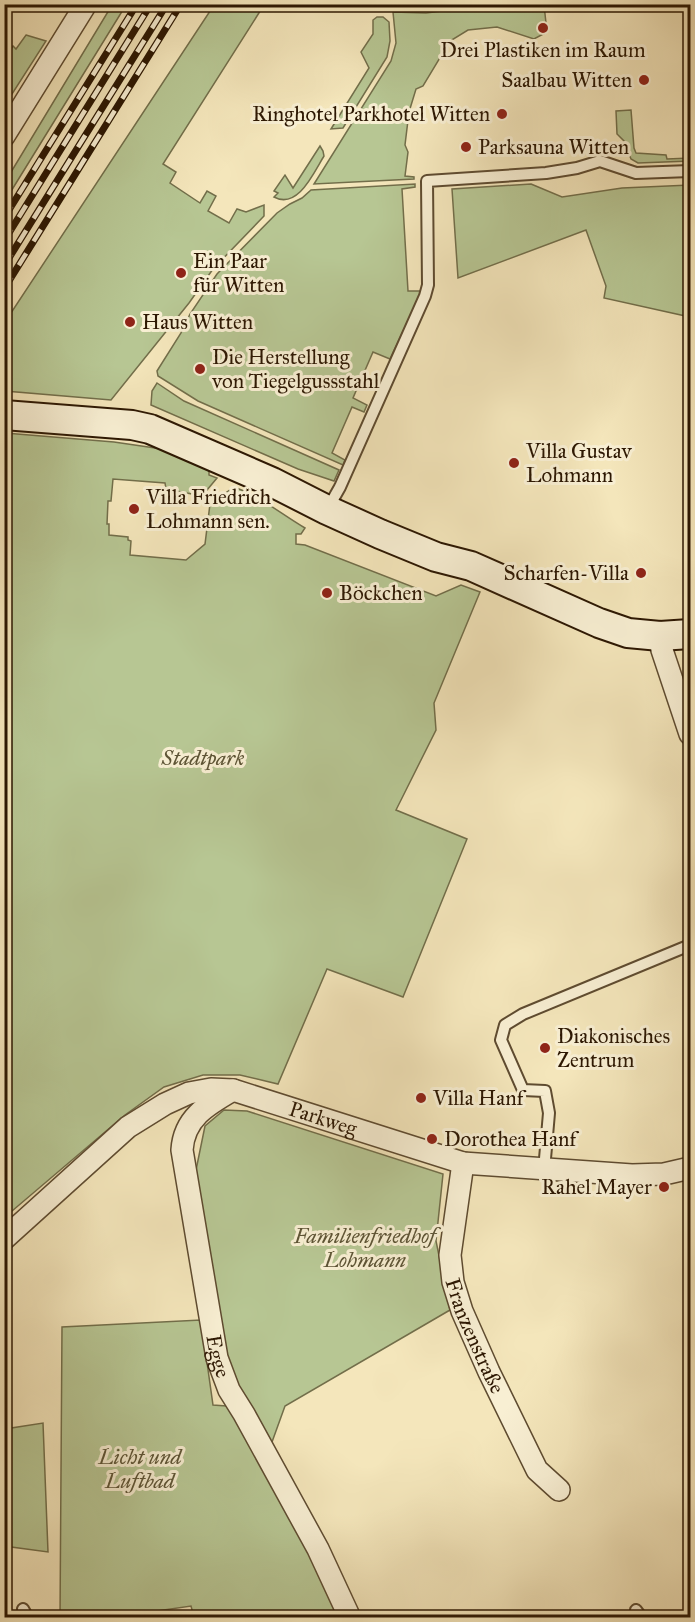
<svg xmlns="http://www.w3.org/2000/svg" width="695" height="1622" font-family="'IM FELL Great Primer',serif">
<rect width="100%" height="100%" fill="#f4e6bb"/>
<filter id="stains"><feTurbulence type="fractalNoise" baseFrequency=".00333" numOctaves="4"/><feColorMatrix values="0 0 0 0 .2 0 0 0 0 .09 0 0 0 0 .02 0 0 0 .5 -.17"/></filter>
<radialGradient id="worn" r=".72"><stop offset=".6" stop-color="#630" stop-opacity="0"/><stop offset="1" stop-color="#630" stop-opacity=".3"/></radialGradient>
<g fill="#b7c693" stroke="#726e4a" stroke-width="1.5">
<polygon points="112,5 126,5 5,201 5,182"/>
<polygon points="214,5 264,5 163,164 176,172 170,183 200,203 207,191 216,196 208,211 229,223 237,209 246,212 264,205 264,216 213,269 189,303 111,400 5,391 5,322"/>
<polygon points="490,5 544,5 547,32 534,39 497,27 468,30 450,41 423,86 416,89 409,112 405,145 408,152 405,176 414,177 414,179 314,184 391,61 396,43 393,12 426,13"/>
<polygon points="377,17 383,17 389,22 390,41 387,57 343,128 331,129 369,68 361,52 373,34 373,20"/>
<polygon points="26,35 46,41 5,105 5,60 13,46 16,49"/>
<polygon points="631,110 634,148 636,153 666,155 667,159 690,158 690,161 638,163 631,159 624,141 617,134 616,111"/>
<path d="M320 146 323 151 324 156C314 172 298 210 274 197L278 193 274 191 285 175 293 188Z"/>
<polygon points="415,184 415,187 402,189 408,291 420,291 420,295 390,359 373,352 353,398 367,405 364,412 352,407 332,453 345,460 343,465 198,401 158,376 157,371 181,333 190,314 217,274 277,213 290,204 302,198 311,190"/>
<polygon points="531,184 562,197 622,188 690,185 690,317 604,298 606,286 586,230 458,278 452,189"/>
<polygon points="157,383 184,401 339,470 334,481 298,469 151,405 152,391"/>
<path d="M5 433 114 442 162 449 209 467V475L217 478 202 496 166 489 165 483 113 479 111 501H108L107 524H109V535L128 537V540L131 541 130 555 186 560 205 544 210 504 234 487C260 496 281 514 305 528L301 534H296V544L305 545 436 596 461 585 480 592 434 703 436 730 396 810 467 839 403 997 327 969 278 1084 240 1075H203L164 1087 125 1115 5 1217Z"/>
<polygon points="224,1110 247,1111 443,1174 436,1241 450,1310 285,1406 263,1467 312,1552 342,1617 194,1617 191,1606 115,1617 60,1618 62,1327 201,1320 213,1405 240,1407 226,1355 196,1170 205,1126"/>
<polygon points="43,1423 48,1552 4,1546 5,1429"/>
</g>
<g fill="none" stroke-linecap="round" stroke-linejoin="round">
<g stroke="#5e4b30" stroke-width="14">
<g id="service">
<polyline points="327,510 340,487 425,296 428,285 427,181 546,173 577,168 600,161 636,173 690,171"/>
<polyline points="544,1170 549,1113 545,1091 523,1090 501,1040 505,1025 523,1014 690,945"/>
<polyline points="23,1609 28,1618"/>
<polyline points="636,1610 642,1618"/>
</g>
</g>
<g stroke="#5e4b30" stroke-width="24">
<g id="minor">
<polyline points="4,136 86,4"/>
<polyline points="660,636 662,650 690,734"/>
<path id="s1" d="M233 1090C207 1105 184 1118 182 1150L217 1358 229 1390 244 1414 318 1549 350 1618"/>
<path id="s2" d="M463 1163 450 1255 453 1282 462 1311 489 1372 537 1470 559 1490"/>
<path id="s3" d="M4 1239 128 1127 165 1104 189 1093 211 1089 233 1090 463 1163 632 1175 664 1174 690 1168"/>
</g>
</g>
<g stroke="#2c1702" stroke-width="32">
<polyline id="secondary" points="4,415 132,425 150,429 272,482 327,510 380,534 436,557 471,566 599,623 628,633 660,636 690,634"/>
</g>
<use href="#service" stroke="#f8efd3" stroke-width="10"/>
<use href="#minor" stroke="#f8efd3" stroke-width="21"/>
<use href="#secondary" stroke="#f8efd3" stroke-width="28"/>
<g stroke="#2c1702" stroke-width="7">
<g id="rail">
<polyline points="4,218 137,4"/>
<polyline points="4,241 151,4"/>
<polyline points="4,266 167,4"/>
<polyline points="4,289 181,4"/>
</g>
</g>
<use href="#rail" stroke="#f8efd3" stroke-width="4.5" stroke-dasharray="14" stroke-linecap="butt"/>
</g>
<g fill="#8f2418" stroke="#f8efd3" stroke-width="2">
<circle cx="543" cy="28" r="6"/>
<circle cx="644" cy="80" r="6"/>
<circle cx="502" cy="114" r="6"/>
<circle cx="466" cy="147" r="6"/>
<circle cx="181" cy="273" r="6"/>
<circle cx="130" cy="322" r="6"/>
<circle cx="200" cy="369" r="6"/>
<circle cx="514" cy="463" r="6"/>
<circle cx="134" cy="509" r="6"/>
<circle cx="641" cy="573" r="6"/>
<circle cx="327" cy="593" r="6"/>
<circle cx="545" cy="1048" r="6"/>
<circle cx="421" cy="1098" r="6"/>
<circle cx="432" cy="1139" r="6"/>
<circle cx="664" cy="1187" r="6"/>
</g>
<g text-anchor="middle" stroke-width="6" stroke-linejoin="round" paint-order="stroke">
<g font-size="21" fill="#2c1702" stroke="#f8efd3" text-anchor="start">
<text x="543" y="57" text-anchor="middle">Drei Plastiken im Raum</text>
<text x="632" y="87" text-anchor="end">Saalbau Witten</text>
<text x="490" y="121" text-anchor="end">Ringhotel Parkhotel Witten</text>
<text x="478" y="154">Parksauna Witten</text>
<text x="193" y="268">Ein Paar<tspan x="193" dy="24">für Witten</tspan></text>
<text x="142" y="329">Haus Witten</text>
<text x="212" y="364">Die Herstellung<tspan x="212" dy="24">von Tiegelgussstahl</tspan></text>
<text x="526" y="458">Villa Gustav<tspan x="526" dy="24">Lohmann</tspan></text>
<text x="146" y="504">Villa Friedrich<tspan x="146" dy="24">Lohmann sen.</tspan></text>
<text x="629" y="580" text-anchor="end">Scharfen-Villa</text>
<text x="339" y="600">Böckchen</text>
<text x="557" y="1043">Diakonisches<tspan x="557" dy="24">Zentrum</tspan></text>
<text x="433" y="1105">Villa Hanf</text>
<text x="444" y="1146">Dorothea Hanf</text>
<text x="652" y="1194" text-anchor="end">Rahel Mayer</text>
</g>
<g font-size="21" font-style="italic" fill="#5d5435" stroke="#f8efd3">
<text x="203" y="765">Stadtpark</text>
<text x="365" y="1243">Familienfriedhof<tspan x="365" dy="24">Lohmann</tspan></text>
<text x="140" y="1464">Licht und<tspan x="140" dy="24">Luftbad</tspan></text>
</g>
<g font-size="21" fill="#2c1702" stroke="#f8efd3">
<text dy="7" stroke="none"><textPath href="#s3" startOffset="376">Parkweg</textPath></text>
<text dy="7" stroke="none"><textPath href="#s2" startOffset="178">Franzenstraße</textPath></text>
<text dy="7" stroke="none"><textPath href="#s1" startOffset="292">Egge</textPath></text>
</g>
</g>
<rect width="695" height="1622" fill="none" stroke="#f4e6bb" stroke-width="24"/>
<rect x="6" y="6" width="683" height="1610" fill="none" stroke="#2c1702" stroke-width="3"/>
<rect x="12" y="12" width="671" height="1598" fill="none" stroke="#2c1702" stroke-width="1.5"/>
<rect width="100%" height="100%" filter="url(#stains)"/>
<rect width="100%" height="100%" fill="url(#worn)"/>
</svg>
